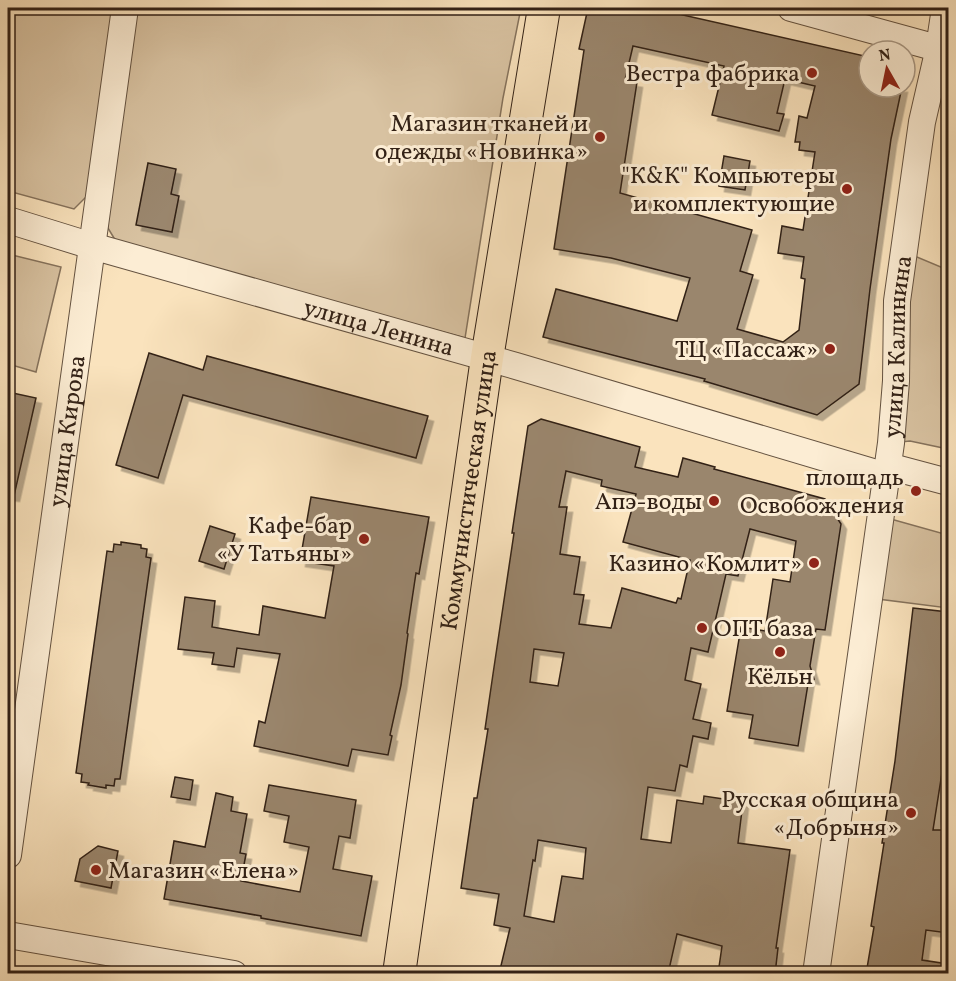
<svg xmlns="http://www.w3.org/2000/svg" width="956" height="981" font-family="Vollkorn,serif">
<defs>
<filter id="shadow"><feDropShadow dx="5.5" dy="5.5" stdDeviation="0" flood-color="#0004"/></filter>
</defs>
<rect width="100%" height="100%" fill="#fae3bd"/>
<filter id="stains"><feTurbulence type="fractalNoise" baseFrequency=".00333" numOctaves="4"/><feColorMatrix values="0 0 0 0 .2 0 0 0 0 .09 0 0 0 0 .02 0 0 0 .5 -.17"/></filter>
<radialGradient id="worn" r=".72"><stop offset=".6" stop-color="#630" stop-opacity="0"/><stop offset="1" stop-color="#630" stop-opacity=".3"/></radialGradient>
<g fill="#d8c2a1" stroke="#85725c" stroke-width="1.5">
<polygon points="8,8 118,8 91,192 74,209 8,191"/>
<polygon points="125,8 521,8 503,98 465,338 117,243 97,210"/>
<polygon points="905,252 948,270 948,449 910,441 891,443"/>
<polygon points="8,254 61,267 36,372 8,364"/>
<polygon points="880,516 948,535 948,608 870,598"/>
</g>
<g fill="#9a866d" stroke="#322116" stroke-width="1.5" fill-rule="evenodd" filter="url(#shadow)">
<path d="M588 8H652L869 57V87H902L891 139 870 289 859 384 817 415 704 381 705 379 543 337 556 289 677 321 690 278 611 258 554 249 584 50 579 49ZM633 46 724 66 712 115 779 131 784 114 777 113 785 79 815 86 807 118 799 116 795 142H800L799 150 815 152 803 230 782 226 778 253 804 257 801 278 805 279 799 330 783 342 737 329 753 275 740 271 752 230 620 193 637 82 625 80Z"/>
<polygon points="724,156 750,161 745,190 719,186"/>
<polygon points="148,163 176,169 171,194 179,196 172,232 136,225"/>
<polygon points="149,353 203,370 207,356 428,416 416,458 183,395 158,478 116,465"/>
<polygon points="8,392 36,398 14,496 8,495"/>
<path d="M541 419 640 447 635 467 678 477 683 458 715 467 714 469 825 499 841 524 825 630 816 629 810 666 814 679 809 678 798 746 749 738 753 715 727 711 741 627 765 631 773 579 790 582 796 541 750 529 738 576 726 574 708 652 691 648 685 680 701 684 693 719 711 723 708 739 693 736 687 767 680 765 675 791 648 787 641 839 671 843 677 800 703 804 704 796 743 802 738 843 790 850 776 948H778L775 974H718L722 946 677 934 668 974H499L510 928 494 925 499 894 461 888 474 798H477L488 729H485L493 674 514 533H512L528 426ZM566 471 602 480 601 486 636 494 623 542 690 560 681 599 678 598 676 603 622 588 611 628 579 624 584 595 574 594 580 557 560 554 567 507H559ZM534 649 564 653 558 686 530 682ZM538 840 586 848 583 879 562 876 554 922 524 916 533 860 535 861Z"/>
<polygon points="311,497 429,517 419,574 416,573 407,633 408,634 401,685 390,735 392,736 388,755 352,749 348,766 254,746 259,721 265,723 280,654 237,648 234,667 212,664 214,653 178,649 185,597 215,601 212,627 259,635 263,606 325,618 334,566 300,561"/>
<polygon points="210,526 235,534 224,569 199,561"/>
<polygon points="121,542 141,545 141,548 147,549 146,557 151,558 120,779 115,779 114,786 106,785 106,788 88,785 89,783 81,782 82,774 76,773 107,551 113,552 114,544 121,545"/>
<polygon points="913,608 948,612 948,761 944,760 933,830 948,830 948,933 926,930 922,960 948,964 948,974 866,974 874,927 871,926 884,843 882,843 895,761"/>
<polygon points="175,777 193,780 190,800 171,797"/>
<polygon points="269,785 356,800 350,838 339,836 333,869 372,876 361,936 261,918 261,916 164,899 174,841 205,847 216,793 233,797 231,811 247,814 240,853 246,854 241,881 300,892 309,847 284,842 289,816 264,811"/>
<polygon points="98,846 118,851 111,888 75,881 80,859"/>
</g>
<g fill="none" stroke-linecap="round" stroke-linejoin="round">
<g stroke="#645240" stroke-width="28">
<g id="minor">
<polyline points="791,8 948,51"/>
<path id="s1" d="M8 220 92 246 516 366 886 476"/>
<polyline points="888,466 948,482"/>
<path id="s2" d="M8 855 125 8"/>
<polyline points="8,935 234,974"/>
<path id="s3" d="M816 974 891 443 896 381 897 301 922 122 939 48 945 8"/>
</g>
</g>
<g stroke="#322116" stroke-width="34">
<g id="major">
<path id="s4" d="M399 974 487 358 544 8"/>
</g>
</g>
<use href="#minor" stroke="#fcedd4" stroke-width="26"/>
<use href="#major" stroke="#fae3bd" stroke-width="32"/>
</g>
<g fill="#8f2418" stroke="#fcedd4" stroke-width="2">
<circle cx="812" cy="73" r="6"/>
<circle cx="600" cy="137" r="6"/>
<circle cx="847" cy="189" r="6"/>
<circle cx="830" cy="349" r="6"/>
<circle cx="916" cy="491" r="6"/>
<circle cx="714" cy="501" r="6"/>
<circle cx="364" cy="539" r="6"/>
<circle cx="814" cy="563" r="6"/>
<circle cx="702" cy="628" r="6"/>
<circle cx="780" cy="652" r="6"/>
<circle cx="911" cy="813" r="6"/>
<circle cx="96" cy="870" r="6"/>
</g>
<g text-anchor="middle" stroke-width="6" stroke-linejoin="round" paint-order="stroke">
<g font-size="24" fill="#322116" stroke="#fcedd4" text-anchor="end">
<text x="800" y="81">Вестра фабрика</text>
<text x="588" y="131">Магазин тканей и<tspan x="588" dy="28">одежды «Новинка»</tspan></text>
<text x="835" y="183">"К&amp;К" Компьютеры<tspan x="835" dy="28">и комплектующие</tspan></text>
<text x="818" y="357">ТЦ «Пассаж»</text>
<text x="904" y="485">площадь<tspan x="904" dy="28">Освобождения</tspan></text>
<text x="702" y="509">Апэ-воды</text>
<text x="352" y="533">Кафе-бар<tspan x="352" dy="28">«У Татьяны»</tspan></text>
<text x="802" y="571">Казино «Комлит»</text>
<text x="714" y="636" text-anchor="start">ОПТ база</text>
<text x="780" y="684" text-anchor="middle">Кёльн</text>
<text x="899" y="807">Русская община<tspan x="899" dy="28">«Добрыня»</tspan></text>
<text x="108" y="878" text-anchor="start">Магазин «Елена»</text>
</g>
<g font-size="24" fill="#322116" stroke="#fcedd4">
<text dy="8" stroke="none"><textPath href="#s1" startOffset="386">улица Ленина</textPath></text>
<text dy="8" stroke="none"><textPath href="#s3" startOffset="633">улица Калинина</textPath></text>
<text dy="8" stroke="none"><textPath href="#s2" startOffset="428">улица Кирова</textPath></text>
<text dy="8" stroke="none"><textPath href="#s4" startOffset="489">Коммунистическая улица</textPath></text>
</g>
</g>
<rect width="956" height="981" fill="none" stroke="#fae3bd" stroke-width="30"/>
<rect x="9" y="9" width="938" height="963" fill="none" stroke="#322116" stroke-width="3"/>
<rect x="15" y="15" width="926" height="951" fill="none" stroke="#322116" stroke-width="1.5"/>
<g transform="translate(887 69) rotate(351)"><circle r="28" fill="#fcedd4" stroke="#ab9b88" stroke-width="1.5"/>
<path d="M0-4.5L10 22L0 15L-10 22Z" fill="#8f2418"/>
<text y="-9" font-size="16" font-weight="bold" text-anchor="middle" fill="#322116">N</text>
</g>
<rect width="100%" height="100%" filter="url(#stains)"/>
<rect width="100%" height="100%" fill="url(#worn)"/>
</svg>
